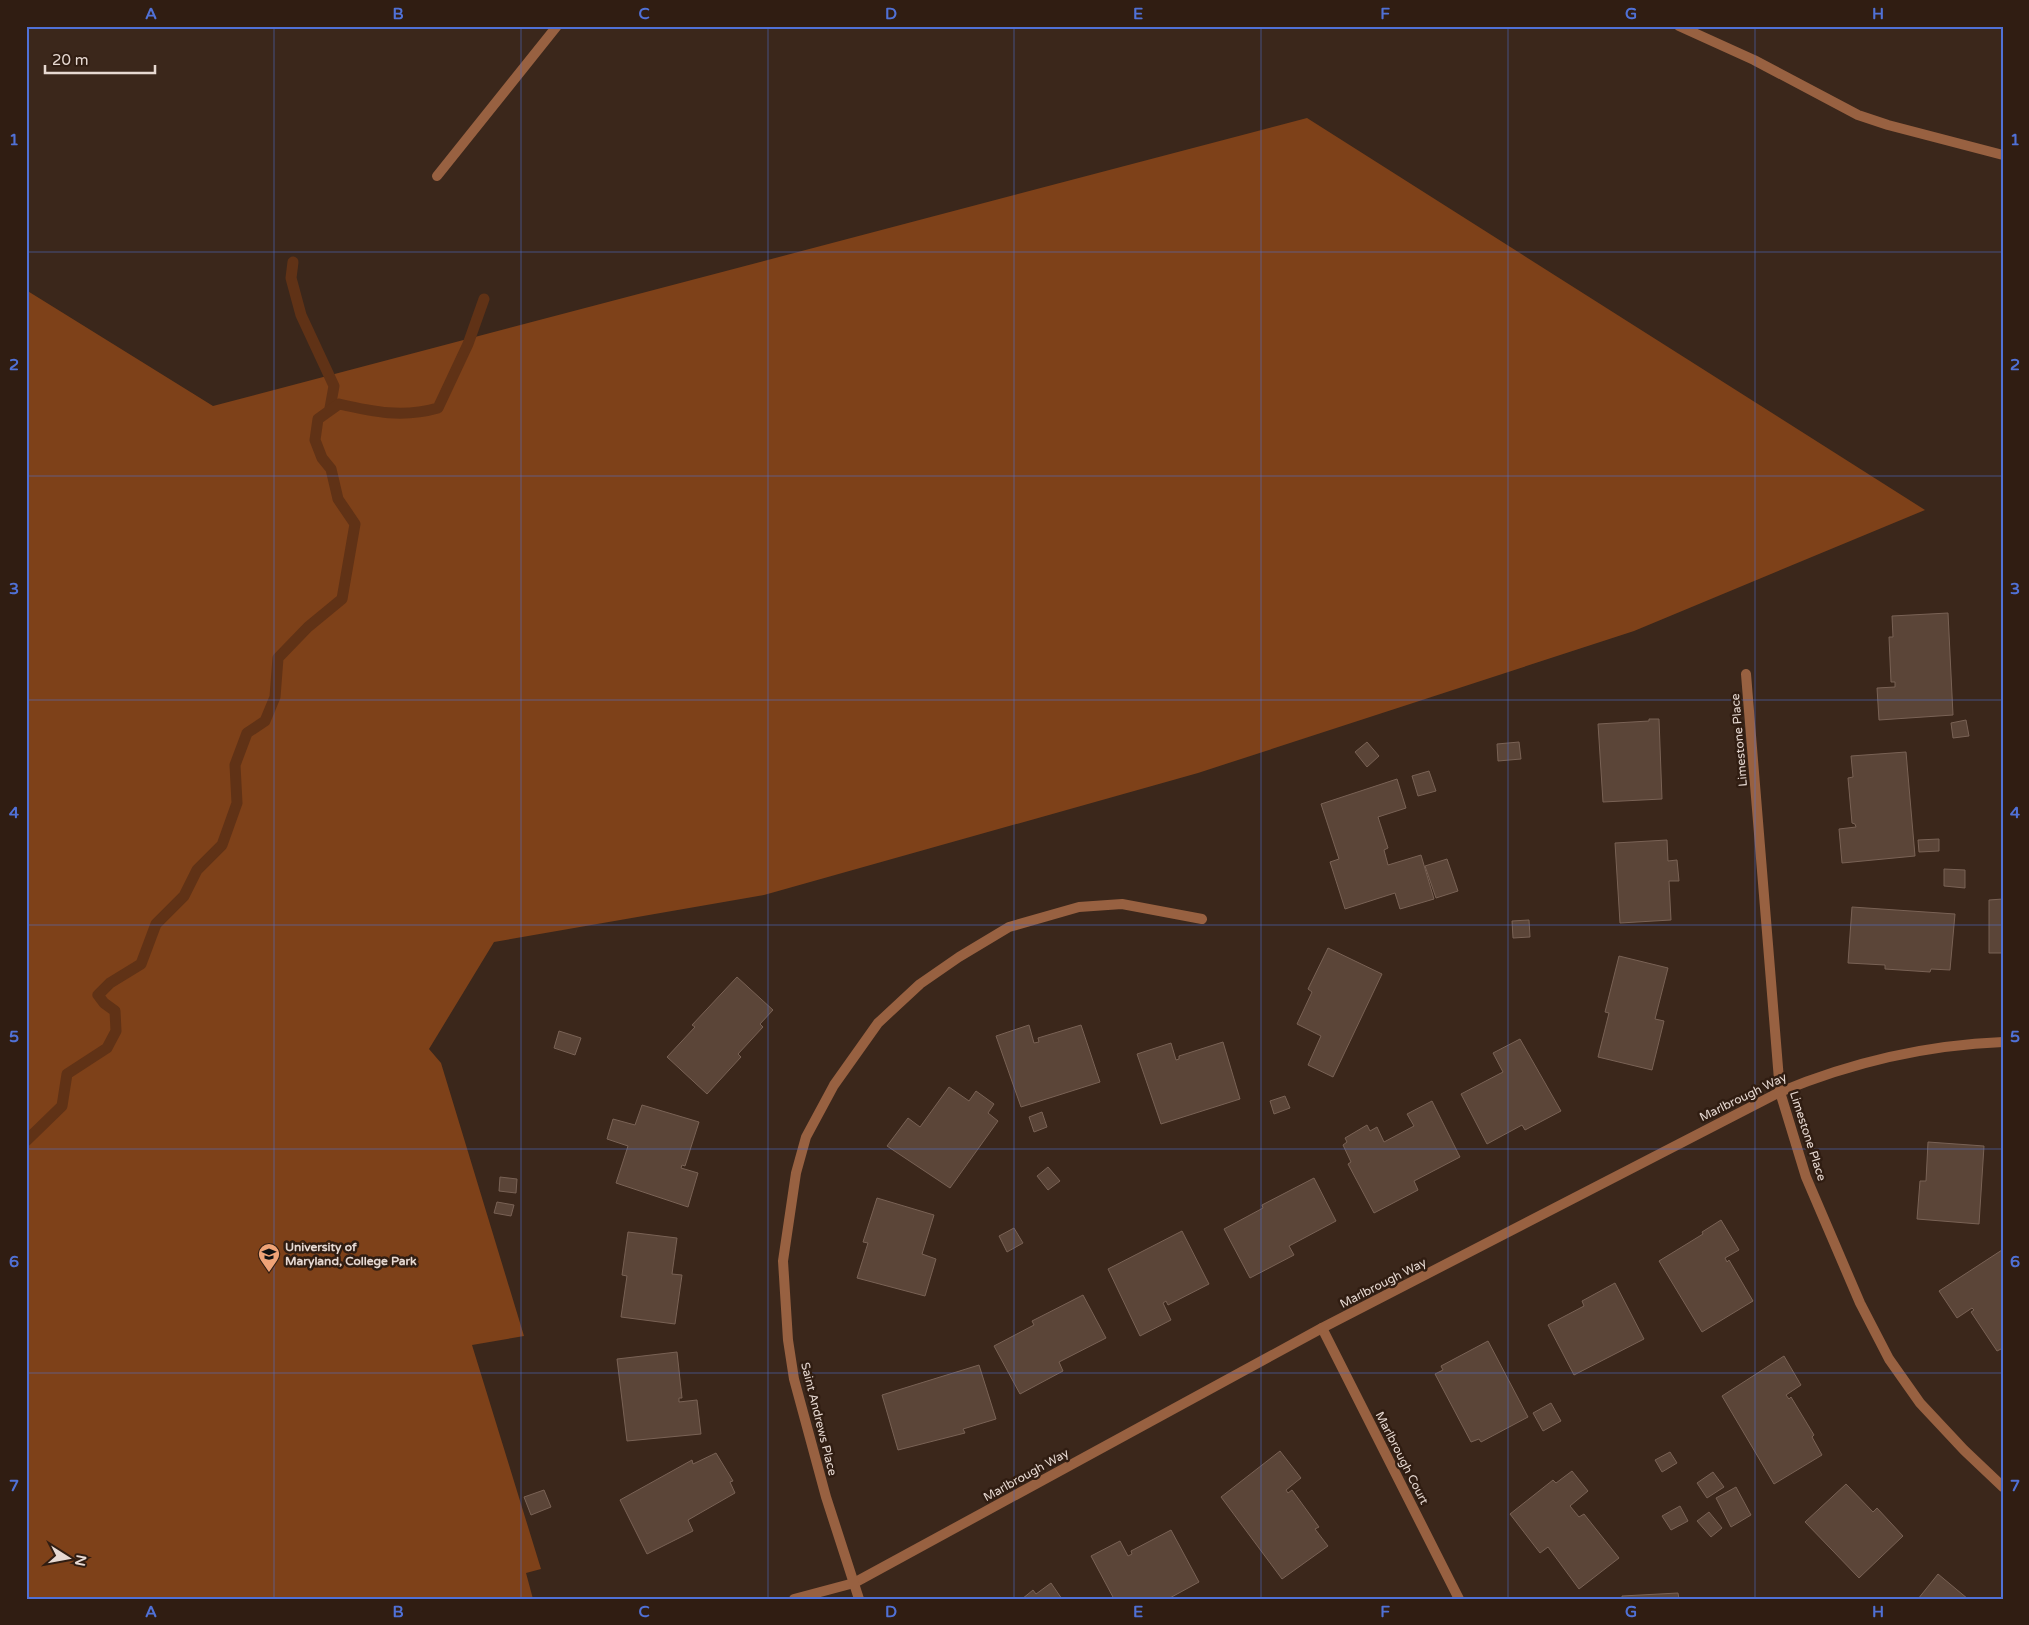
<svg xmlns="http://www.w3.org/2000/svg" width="2029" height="1625" font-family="'Varela Round',sans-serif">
<rect width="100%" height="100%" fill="#3b271b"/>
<polygon fill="#7e4119" points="1307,118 1925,510 1634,631 1198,773 764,895 494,942 429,1049 441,1063 524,1336 472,1345 541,1569 526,1573 533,1599 26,1599 26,290 213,406"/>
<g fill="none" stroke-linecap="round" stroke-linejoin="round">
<g stroke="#603216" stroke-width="11">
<polyline points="293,262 291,278 301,315 334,386 330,408"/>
<path d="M26 1141 62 1106 67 1074 107 1048 116 1031 115 1011 104 1003 98 995 110 983 141 964 156 924 184 896 197 870 222 845 237 803 235 765 247 733 265 721 275 697 278 658 308 627 342 599 355 524 338 499 331 469 322 458 315 440 318 419 339 404C374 412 403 418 438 408L468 344 484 299"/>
</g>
</g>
<g fill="#5b4538" stroke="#796255">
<polygon points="1948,613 1953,715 1879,720 1877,688 1895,687 1895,682 1891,682 1889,637 1893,637 1892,616"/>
<polygon points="1649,719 1659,719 1662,799 1603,802 1598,724 1649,721"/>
<polygon points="1966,720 1969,736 1953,738 1951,723"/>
<polygon points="1367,742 1379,756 1367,767 1355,752"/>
<polygon points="1519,742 1521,759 1498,761 1497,744"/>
<polygon points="1906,752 1915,856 1842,863 1839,829 1856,827 1855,824 1852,823 1848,778 1853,777 1851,756"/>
<polygon points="1429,771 1436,791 1418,796 1412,776"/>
<polygon points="1397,779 1406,808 1378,817 1388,848 1384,850 1388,865 1421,855 1434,899 1400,909 1395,893 1345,909 1330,862 1339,859 1321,804"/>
<polygon points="1939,839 1939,851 1919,852 1918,840"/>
<polygon points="1667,840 1668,861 1677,860 1679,881 1669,881 1671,920 1620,923 1615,843"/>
<polygon points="1447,859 1458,891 1436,898 1425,866"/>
<polygon points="1944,869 1965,870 1965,888 1944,886"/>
<polygon points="2003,899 2003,953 1989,953 1989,900"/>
<polygon points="1852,907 1955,914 1950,970 1931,969 1930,972 1885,969 1885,965 1848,963"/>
<polygon points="1529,920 1530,937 1513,938 1512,921"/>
<polygon points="1328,948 1382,974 1333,1077 1308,1065 1321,1036 1297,1024 1312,992 1308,989"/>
<polygon points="1619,956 1668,968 1655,1019 1664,1021 1652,1070 1598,1057 1609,1013 1605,1012"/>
<polygon points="737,977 773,1010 760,1024 763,1027 738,1054 741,1057 707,1094 667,1057 695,1027 692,1025"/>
<polygon points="1029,1025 1034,1043 1039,1042 1038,1038 1081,1025 1100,1082 1021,1107 996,1036"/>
<polygon points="559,1031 581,1038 575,1055 554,1048"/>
<polygon points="1520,1039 1561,1111 1525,1130 1522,1125 1487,1144 1461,1094 1503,1072 1493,1053"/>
<polygon points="1223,1042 1240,1099 1161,1124 1137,1054 1171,1043 1176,1060 1179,1059 1179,1056"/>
<polygon points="949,1087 969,1101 976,1091 994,1104 988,1113 998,1121 950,1188 887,1146 908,1118 920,1127"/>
<polygon points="1285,1096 1290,1108 1274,1114 1270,1101"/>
<polygon points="1432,1101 1460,1157 1414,1181 1418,1190 1374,1213 1348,1164 1351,1162 1343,1145 1347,1142 1345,1138 1367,1125 1370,1131 1377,1127 1384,1142 1414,1126 1407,1114"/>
<polygon points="642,1105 699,1122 685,1166 682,1165 681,1168 698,1173 688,1207 616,1183 628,1146 607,1139 613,1119 635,1125"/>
<polygon points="1042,1112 1047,1127 1034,1132 1029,1117"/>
<polygon points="1928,1142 1984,1146 1979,1224 1917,1219 1920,1181 1926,1181"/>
<polygon points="1048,1167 1060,1181 1048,1190 1037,1176"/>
<polygon points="500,1177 517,1179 516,1193 499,1191"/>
<polygon points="1314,1178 1336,1221 1289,1246 1294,1255 1250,1278 1224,1229 1263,1208 1262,1205"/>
<polygon points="877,1198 934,1215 922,1254 936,1259 925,1296 857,1278 868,1243 863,1242"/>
<polygon points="497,1202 514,1205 511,1216 494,1213"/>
<polygon points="1721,1220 1739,1250 1725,1258 1727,1262 1729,1260 1753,1301 1702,1332 1659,1261 1703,1234 1702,1232"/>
<polygon points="1014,1228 1023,1243 1007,1252 999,1236"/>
<polygon points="1182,1231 1209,1284 1168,1305 1166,1301 1163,1303 1171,1320 1140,1336 1108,1269"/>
<polygon points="628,1232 677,1238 672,1274 682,1275 675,1324 621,1317 627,1276 622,1275"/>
<polygon points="2002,1250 2003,1348 1997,1351 1971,1312 1974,1310 1972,1308 1957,1318 1939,1291"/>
<polygon points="1615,1283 1644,1339 1574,1375 1548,1325 1584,1306 1582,1301"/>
<polygon points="1083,1295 1106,1338 1059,1362 1063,1371 1020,1394 994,1346 1034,1325 1032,1321"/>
<polygon points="1488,1341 1528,1417 1481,1442 1479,1439 1471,1442 1435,1374 1443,1370 1441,1366"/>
<polygon points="677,1352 682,1398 679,1398 679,1402 697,1400 701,1434 627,1441 617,1359"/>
<polygon points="1784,1356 1801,1385 1786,1395 1789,1399 1791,1397 1814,1435 1812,1437 1822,1455 1774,1484 1722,1396"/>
<polygon points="979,1365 996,1419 963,1429 965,1433 898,1450 882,1395"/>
<polygon points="1551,1403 1561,1421 1543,1431 1533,1413"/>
<polygon points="1280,1451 1301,1478 1286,1490 1288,1493 1292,1490 1319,1527 1315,1529 1328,1546 1282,1579 1221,1497"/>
<polygon points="1670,1452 1677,1463 1662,1472 1655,1460"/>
<polygon points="716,1453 733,1481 730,1482 735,1493 688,1520 693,1531 647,1554 620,1500 692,1460 693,1464"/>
<polygon points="1572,1471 1588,1491 1570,1506 1579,1517 1584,1514 1619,1558 1579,1589 1548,1547 1540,1553 1510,1514 1553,1480 1556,1483"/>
<polygon points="1713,1472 1724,1487 1707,1498 1697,1483"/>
<polygon points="1846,1484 1873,1512 1877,1508 1903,1536 1859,1578 1805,1522"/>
<polygon points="1736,1487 1751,1515 1731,1527 1716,1498"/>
<polygon points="544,1490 551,1507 531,1515 524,1497"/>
<polygon points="1680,1506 1688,1521 1671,1530 1662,1516"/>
<polygon points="1709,1512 1722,1528 1711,1537 1697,1521"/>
<polygon points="1171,1530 1199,1582 1168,1599 1114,1599 1091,1556 1120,1541 1128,1556 1132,1554 1131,1551"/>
<polygon points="1938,1574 1968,1599 1918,1599"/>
<polygon points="1051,1583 1062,1599 1022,1599 1033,1590 1036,1594"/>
<polygon points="1678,1593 1679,1599 1622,1599 1622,1596"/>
</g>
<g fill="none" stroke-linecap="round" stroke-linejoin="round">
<g stroke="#986141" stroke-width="10">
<polyline points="1679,26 1754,60 1858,115 1888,125 2003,155"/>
<polyline points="437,176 557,26"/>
</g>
<g stroke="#986141" stroke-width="10">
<polyline points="1746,674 1780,1092 1806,1177 1860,1303 1889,1359 1920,1403 1964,1450 2003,1487"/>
<polyline points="1322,1328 1459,1599"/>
<path d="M794 1599 854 1583 1322 1328 1780 1092C1850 1063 1926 1045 2003 1042"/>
<polyline points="859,1599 826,1497 794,1379 788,1340 783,1261 796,1173 806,1137 834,1085 878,1023 920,984 959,957 1009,927 1079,907 1122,904 1202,919"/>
</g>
</g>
<path fill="none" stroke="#5071d6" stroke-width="1" stroke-opacity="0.55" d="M274 26V1599M521 26V1599M768 26V1599M1014 26V1599M1261 26V1599M1508 26V1599M1755 26V1599M26 252H2003M26 476H2003M26 700H2003M26 925H2003M26 1149H2003M26 1373H2003"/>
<defs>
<g id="university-pin" transform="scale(1.125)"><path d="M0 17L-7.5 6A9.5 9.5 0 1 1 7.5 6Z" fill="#efa377" stroke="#301d12"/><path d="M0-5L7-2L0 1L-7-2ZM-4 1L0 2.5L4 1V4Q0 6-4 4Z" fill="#111"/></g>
</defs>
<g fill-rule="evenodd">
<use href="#university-pin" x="269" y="1254"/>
</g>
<g text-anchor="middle" stroke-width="5" stroke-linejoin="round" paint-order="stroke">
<g font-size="12" fill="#e7d9d2" stroke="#301d12">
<text transform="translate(1739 740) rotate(-95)" y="4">Limestone Place</text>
<text transform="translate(1743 1097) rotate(-26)" y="4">Marlbrough Way</text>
<text transform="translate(1808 1136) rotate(72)" y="4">Limestone Place</text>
<text transform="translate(1383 1283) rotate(-27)" y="4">Marlbrough Way</text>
<text transform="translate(819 1419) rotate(76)" y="4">Saint Andrews Place</text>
<text transform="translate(1402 1458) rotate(63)" y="4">Marlbrough Court</text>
<text transform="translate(1026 1475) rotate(-29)" y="4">Marlbrough Way</text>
</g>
<g font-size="12" font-weight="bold" fill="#e7d9d2" stroke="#301d12" text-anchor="start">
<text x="285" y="1251">University of<tspan x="285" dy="14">Maryland, College Park</tspan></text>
</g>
</g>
<rect width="2029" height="1625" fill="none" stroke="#301d12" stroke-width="55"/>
<g transform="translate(68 1558) rotate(101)" stroke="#301d12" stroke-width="4" paint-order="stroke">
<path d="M0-4L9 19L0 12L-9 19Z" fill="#e7d9d2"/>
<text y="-8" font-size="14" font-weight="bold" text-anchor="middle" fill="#e7d9d2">N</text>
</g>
<path d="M45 65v8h110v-8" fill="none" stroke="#e7d9d2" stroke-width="2.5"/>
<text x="52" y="65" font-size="15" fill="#e7d9d2" stroke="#301d12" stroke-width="4" paint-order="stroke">20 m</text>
<rect x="28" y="28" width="1974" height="1570" fill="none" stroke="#5071d6" stroke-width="2"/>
<g font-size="16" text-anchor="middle" font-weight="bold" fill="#5071d6">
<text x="151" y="19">A</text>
<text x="398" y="19">B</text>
<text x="644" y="19">C</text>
<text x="891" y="19">D</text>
<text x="1138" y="19">E</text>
<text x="1385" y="19">F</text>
<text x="1631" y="19">G</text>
<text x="1878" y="19">H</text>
<text x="14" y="145">1</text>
<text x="2015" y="145">1</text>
<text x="14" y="370">2</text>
<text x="2015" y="370">2</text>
<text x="14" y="594">3</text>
<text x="2015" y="594">3</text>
<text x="14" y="818">4</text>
<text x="2015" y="818">4</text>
<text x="14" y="1042">5</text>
<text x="2015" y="1042">5</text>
<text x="14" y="1267">6</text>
<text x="2015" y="1267">6</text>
<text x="14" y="1491">7</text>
<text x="2015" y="1491">7</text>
<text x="151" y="1617">A</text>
<text x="398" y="1617">B</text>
<text x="644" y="1617">C</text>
<text x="891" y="1617">D</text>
<text x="1138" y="1617">E</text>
<text x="1385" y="1617">F</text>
<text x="1631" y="1617">G</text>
<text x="1878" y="1617">H</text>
</g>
</svg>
